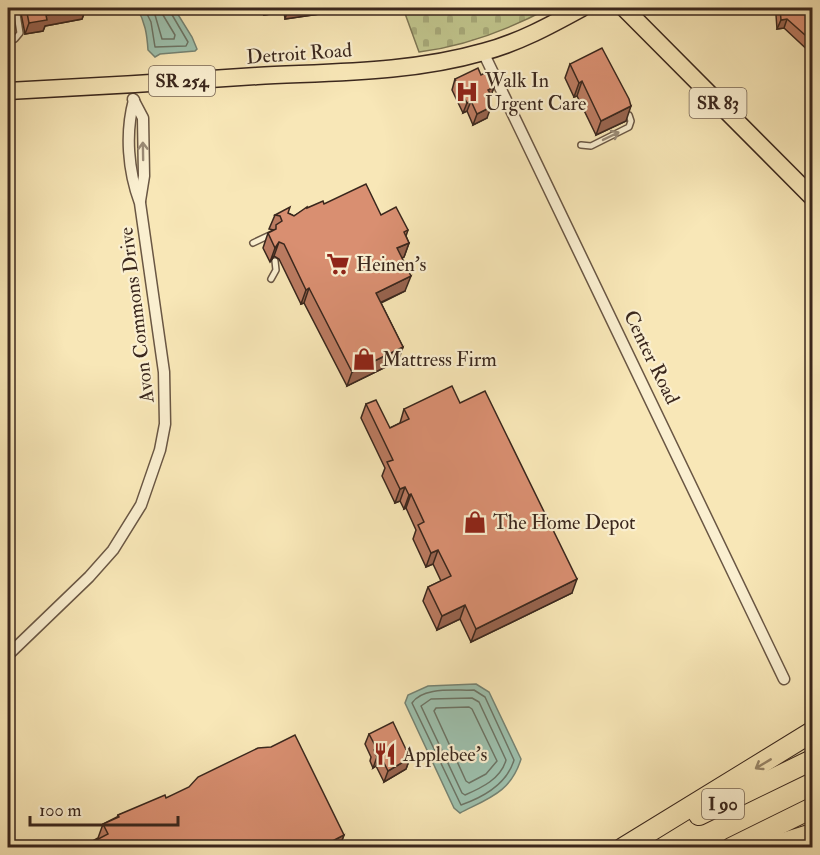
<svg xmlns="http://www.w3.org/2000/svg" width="820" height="855" font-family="'IM FELL Double Pica',serif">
<defs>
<pattern id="cemetery-stones" width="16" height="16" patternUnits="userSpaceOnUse" patternTransform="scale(1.5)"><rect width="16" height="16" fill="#c0c48c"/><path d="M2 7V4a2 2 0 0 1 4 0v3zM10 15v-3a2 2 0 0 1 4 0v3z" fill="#a6a878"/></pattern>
</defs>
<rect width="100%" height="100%" fill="#f8e7b7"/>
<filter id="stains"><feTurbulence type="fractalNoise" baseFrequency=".00333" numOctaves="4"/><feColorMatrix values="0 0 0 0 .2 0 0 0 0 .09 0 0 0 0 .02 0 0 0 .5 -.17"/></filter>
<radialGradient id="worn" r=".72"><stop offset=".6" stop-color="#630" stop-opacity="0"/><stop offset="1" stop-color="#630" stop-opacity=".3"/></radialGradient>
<path fill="url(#cemetery-stones)" stroke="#7d7654" stroke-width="1.5" d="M403 8H549C508 30 466 46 419 52Z"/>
<g fill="#9dc0ad" stroke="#758373" stroke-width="1.5">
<path d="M137 8H174L192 37 197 49 195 51 160 54 155 57 148 50C147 34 145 22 137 8Z"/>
<path d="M476 684 489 692 521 759C511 792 489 798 460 813L454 808 405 703 408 695 428 686Z"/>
</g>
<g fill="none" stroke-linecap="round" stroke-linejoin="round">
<g stroke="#6c7465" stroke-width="1.5">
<polyline points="144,8 151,22 155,47 186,46 188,42 171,13 170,8"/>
<polyline points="153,8 162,39 174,39 175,35 163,15 162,8"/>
<path d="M474 690 485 697 514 760C507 784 484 797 461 805L412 703C423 686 456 691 474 690Z"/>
<path d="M472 698 479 702 506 760C501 779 481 788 465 795L462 793 421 706 431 699Z"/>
<polygon points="469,707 472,709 497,761 486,774 469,783 466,781 434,711 436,708"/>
</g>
<g stroke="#6a5744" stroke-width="8">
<g id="service">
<polyline points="15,39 20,33 16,8"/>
<polyline points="581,145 591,146 629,127 631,121 629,115"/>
<polyline points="253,243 272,234"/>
<polyline points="271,279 276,270 275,261"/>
</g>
</g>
<g stroke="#6a5744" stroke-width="13">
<g id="minor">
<polyline points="483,52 784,679"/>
<polyline points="133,99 143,118 144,176 140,201"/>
<path d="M8 655 89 577 113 550 141 505 160 450 165 424 164 372 140 203C128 171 125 133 134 100"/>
</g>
</g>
<g stroke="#3a271d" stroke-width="19">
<g id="primary">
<polyline points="624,8 812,197"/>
<path d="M8 91C91 87 174 82 257 76 332 72 410 73 483 52 518 43 551 25 582 8"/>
</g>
</g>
<g stroke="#3a271d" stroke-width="22">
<g id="motorway">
<polyline points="699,815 812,760"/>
<polyline points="623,848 812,732"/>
<polyline points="731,848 812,808"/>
<polyline points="768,848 812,834"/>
</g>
</g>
<use href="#service" stroke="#faefd0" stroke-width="5"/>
<use href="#minor" stroke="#faefd0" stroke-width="10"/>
<use href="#primary" stroke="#f8e7b7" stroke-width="16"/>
<use href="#motorway" stroke="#f8e7b7" stroke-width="20"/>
</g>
<g fill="#bb7b61" stroke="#3a271d" stroke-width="1.5">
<polygon points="20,8 86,8 82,19 45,26 43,31 25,34"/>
<polygon points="261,8 348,8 347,10 285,19 284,12 264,15"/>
<polygon points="779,8 813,8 813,55 784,28 777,29 776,15"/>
<polygon points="570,64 626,121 596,135 577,96 574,97 565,78"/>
<polygon points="481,75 494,87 490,98 488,100 487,118 473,125 467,111 463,113 452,90 455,79"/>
<polygon points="324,204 381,215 408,230 406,236 409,243 404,257 402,258 405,291 381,303 403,347 398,361 347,386 304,303 301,304 279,259 274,256 270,262 263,248 268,233 274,230 269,229 275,215 288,213 294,216 307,208"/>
<polygon points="460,403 572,593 471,642 460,619 437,630 423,601 428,587 441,581 433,564 426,567 413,539 416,530 406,508 404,509 400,501 395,503 382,476 385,468 361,418 366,404 390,428 400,423 404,409"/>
<polygon points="369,734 410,758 406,769 384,782 376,766 373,768 370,761 371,757 365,744"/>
<polygon points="166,798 344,835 339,848 80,848 98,838 103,824 117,817 118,815"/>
</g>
<g fill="#98644f" stroke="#3a271d" stroke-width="1.5">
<polygon points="86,8 82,19 45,26 43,31 25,34 29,23 46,15"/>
<polygon points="267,8 286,8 284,12 264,15"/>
<polygon points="297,8 348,8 347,10 285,19 288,9"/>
<polygon points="787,19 784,28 777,29 781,20"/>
<polygon points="582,81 577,96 574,97 579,83"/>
<polygon points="494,87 490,98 487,100 485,95 488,90"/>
<polygon points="471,101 467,111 463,113 467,103"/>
<polygon points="631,106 626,121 596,135 601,121"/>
<polygon points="491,107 487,118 473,125 477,114"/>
<polygon points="279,242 274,256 270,262 275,248"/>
<polygon points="409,243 404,257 392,263 397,248"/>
<polygon points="411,276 405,291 371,307 376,293"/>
<polygon points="309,288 304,303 301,304 306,290"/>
<polygon points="403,347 398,361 347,386 352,372"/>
<polygon points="405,487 400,501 395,503 400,489"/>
<polygon points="411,494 406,508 404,509 409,495"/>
<polygon points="438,550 433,564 426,567 431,553"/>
<polygon points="577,579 572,593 471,642 476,629"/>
<polygon points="465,605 460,619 437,630 442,616"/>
<polygon points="380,755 376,766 373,768 377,757"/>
<polygon points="410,758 406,769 384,782 388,771"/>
<polygon points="344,835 339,848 319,848"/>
</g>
<g fill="#d98f71" stroke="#3a271d" stroke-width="1.5">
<polygon points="26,8 86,8 46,15 47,20 29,23"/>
<polygon points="780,8 813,8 813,42 787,19 781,20"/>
<polygon points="602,48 629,99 631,106 601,121 582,81 579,83 570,64"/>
<polygon points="478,68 481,75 487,72 494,87 488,90 490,93 485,95 491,107 477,114 471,101 467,103 455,79"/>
<polygon points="366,184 381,215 396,207 408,230 404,232 409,243 397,248 411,276 376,293 403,347 352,372 309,288 306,290 284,244 279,242 275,248 268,233 276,229 276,225 282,221 280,216 275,215 290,207 288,213 294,216 307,207 307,208 323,201 324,204"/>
<polygon points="452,386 460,403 485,391 577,579 476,629 465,605 442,616 428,587 451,576 438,550 431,553 418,525 424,522 411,494 409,495 405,487 400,489 387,462 393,460 366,404 376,400 390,428 409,419 404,409"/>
<polygon points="393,722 410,758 388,771 380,755 377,757 374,750 377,749 369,734"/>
<polygon points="295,735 344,835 319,848 81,848 108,834 103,824 119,817 118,815 165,795 166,798 189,787 198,777 258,748 271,747"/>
</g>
<defs><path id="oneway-shaft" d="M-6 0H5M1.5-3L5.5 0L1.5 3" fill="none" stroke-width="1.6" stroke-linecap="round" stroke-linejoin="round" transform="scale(1.5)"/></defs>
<g stroke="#9a8b76">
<use href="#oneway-shaft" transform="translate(611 136) rotate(-26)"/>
<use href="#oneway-shaft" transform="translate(143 151) rotate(-91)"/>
</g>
<use stroke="#99876a" href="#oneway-shaft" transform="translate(763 764) rotate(149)"/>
<defs>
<g id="hospital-bare" transform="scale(1.8)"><path d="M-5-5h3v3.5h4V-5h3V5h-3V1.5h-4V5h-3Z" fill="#8f2418" stroke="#faefd0" stroke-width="2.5" paint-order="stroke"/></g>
<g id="supermarket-bare" transform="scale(1.8)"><path d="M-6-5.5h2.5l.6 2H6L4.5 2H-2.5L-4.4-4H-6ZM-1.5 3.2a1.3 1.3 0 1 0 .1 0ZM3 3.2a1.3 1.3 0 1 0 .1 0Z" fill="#8f2418" stroke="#faefd0" stroke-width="2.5" paint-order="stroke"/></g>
<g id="shop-bare" transform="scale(1.8)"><path d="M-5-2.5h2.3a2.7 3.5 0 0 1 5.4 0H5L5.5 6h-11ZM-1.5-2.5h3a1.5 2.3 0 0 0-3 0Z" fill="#8f2418" stroke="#faefd0" stroke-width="2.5" paint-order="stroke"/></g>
<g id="restaurant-bare" transform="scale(1.8)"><path d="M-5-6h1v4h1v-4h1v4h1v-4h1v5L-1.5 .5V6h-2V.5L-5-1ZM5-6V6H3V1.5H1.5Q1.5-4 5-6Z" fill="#8f2418" stroke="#faefd0" stroke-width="2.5" paint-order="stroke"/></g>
</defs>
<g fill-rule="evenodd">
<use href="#hospital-bare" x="467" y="92"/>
<use href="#supermarket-bare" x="338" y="264"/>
<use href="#shop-bare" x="364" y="359"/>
<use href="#shop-bare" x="475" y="522"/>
<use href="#restaurant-bare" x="385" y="754"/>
</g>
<g text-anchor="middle" stroke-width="4.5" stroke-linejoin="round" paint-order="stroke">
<g fill="#faefd0" stroke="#746353" stroke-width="1.5">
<rect x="149" y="66" width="66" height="30" rx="4.5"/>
<rect x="689.5" y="88" width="57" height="30" rx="4.5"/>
<rect x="702" y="789" width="42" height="30" rx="4.5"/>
</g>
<g font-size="18" font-weight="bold" fill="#3a271d">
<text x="182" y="87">SR 254</text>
<text x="718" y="109">SR 83</text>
<text x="723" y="810">I 90</text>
</g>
<g font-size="20" fill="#3a271d" stroke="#faefd0">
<text transform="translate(299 53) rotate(-4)" y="7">Detroit Road</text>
<text transform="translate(136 315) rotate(-97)" y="7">Avon Commons Drive</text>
<text transform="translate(652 357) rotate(64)" y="7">Center Road</text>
</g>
<g font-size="20" fill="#3a271d" stroke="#faefd0" text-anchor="start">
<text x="485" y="87">Walk In<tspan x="485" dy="23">Urgent Care</tspan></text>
<text x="356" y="271">Heinen's</text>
<text x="382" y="366">Mattress Firm</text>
<text x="493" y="529">The Home Depot</text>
<text x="403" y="761">Applebee's</text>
</g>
</g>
<rect width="820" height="855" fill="none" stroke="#f8e7b7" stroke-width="30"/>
<rect x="9" y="9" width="802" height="837" fill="none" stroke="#3a271d" stroke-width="3"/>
<rect x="15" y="15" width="790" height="825" fill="none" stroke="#3a271d" stroke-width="1.5"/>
<path d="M30 816v9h148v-9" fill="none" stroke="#3a271d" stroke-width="3"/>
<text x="39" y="816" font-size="18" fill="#3a271d" stroke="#faefd0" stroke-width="4.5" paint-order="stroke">100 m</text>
<rect width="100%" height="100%" filter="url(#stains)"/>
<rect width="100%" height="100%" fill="url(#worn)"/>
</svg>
